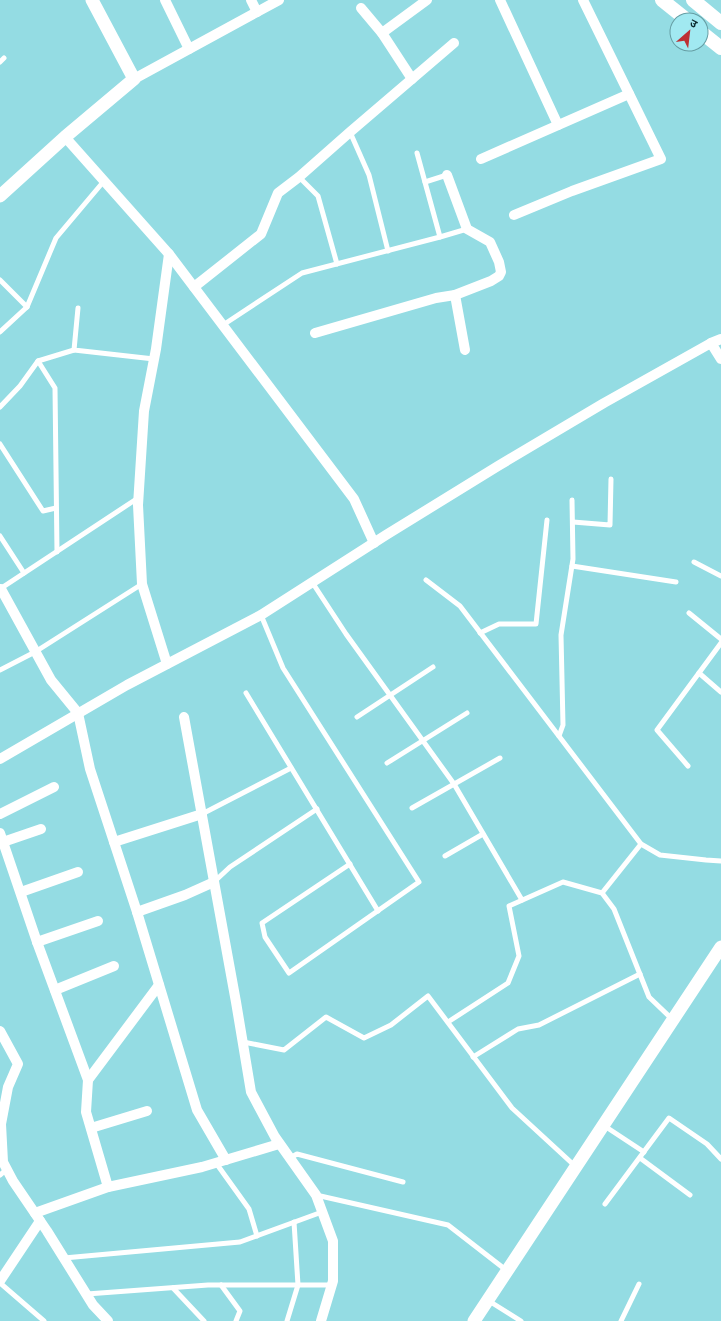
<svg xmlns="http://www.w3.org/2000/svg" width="721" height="1321" font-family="'Source Serif 4','Noto Sans Devanagari',serif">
<rect width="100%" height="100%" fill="#94dce3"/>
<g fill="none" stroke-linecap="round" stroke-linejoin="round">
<g stroke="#fff" stroke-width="5">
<polyline points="0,62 4,58"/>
<polyline points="350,132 369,175 388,251"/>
<polyline points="299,177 318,196 337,264"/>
<polyline points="425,182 447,175"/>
<polyline points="440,237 467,229"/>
<polyline points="0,280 27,307"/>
<polyline points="78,308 74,350 154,359"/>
<polyline points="223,325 302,273 440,237 417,153"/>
<polyline points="0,332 27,307 56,238 104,181 104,182"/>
<polyline points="38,361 55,388 57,552"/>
<polyline points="0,407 20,386 38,361 74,350"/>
<polyline points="0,444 43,511 56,508"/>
<polyline points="573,522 610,525 611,479"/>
<polyline points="0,536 24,573"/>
<polyline points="694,562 721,576"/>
<polyline points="572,566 676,582"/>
<polyline points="426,580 460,606 641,844 660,855 706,860 721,861"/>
<polyline points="312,582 346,634 454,784 522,900"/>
<polyline points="0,589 138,498"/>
<polyline points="689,613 721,639"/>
<polyline points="261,615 283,668 419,882 289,973 265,937 262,923 350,864"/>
<polyline points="480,633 499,624 536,624 547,520"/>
<polyline points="0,670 35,652 142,584"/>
<polyline points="699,673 721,692"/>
<polyline points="246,693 378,911"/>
<polyline points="357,717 433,667"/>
<polyline points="559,736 563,725 561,635 573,559 572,500"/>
<polyline points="387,763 467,713"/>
<polyline points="688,766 657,730 721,643"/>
<polyline points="412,808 500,758"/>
<polyline points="202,814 291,768"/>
<polyline points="445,856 483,834"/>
<polyline points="215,881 230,867 317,809"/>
<polyline points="602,893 641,844"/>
<polyline points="448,1022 508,983 519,956 509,906 563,882 602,893 614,909 649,997 672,1019"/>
<polyline points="243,1042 284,1050 326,1017 364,1038 391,1025 428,996 512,1108 575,1166"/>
<polyline points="473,1057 518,1029 539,1025 640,974"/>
<polyline points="603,1125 644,1152"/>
<polyline points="290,1158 297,1154 403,1182"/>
<polyline points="640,1158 690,1195"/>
<polyline points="216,1163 249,1209 257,1236"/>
<polyline points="0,1175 7,1169"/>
<polyline points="316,1195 448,1225 506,1270"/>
<polyline points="605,1204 669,1118 707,1144 721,1159"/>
<polyline points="64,1258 240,1242 322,1212"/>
<polyline points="0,1283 44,1321"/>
<polyline points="221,1285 240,1311 236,1321"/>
<polyline points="173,1288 204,1321"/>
<polyline points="87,1294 208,1285 332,1285"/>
<polyline points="489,1301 521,1321"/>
<polyline points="287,1321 298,1285 294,1222"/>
<polyline points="621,1321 639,1284"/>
</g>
<g stroke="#fff" stroke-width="10">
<polyline points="165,0 189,49"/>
<polyline points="251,0 257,12"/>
<polyline points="500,0 558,125"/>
<polyline points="361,8 382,33 412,79"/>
<polyline points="382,33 427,0"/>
<polyline points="134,79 279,0"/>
<polyline points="65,137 169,254 354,499 374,543"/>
<polyline points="481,159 629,94"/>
<polyline points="514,215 572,191 661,159 583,0"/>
<polyline points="194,287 261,234 278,193 299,177 350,132 454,43"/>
<polyline points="455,295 465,350"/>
<polyline points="315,333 436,298 455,295 491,281 499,276 501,272 499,262 490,242 467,229 447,175"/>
<polyline points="711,343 721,359"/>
<polyline points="1,589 51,680 78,713 90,769 137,912 197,1110 226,1160"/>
<polyline points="167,664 142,584 138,505 144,411 156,349 169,254"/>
<polyline points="184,717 236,1002 251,1092 275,1137 316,1195 333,1241 333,1281 321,1321"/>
<polyline points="0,759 127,685 261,615 386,535 498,466 604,403 711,343 721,339"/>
<polyline points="0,814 54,787"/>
<polyline points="0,833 37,942 88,1080 86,1112 108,1187"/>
<polyline points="3,842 41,829"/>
<polyline points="114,842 202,814"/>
<polyline points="21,892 78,872"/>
<polyline points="137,912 185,895 214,882"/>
<polyline points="37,942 98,921"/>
<polyline points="55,990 114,966"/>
<polyline points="0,1031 18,1064 8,1087 1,1124 3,1162 13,1181 47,1231 93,1305 108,1321"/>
<polyline points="88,1080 159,985"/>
<polyline points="91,1128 147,1111"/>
<polyline points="35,1213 108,1187 202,1167 279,1144"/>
<polyline points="0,1281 40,1221"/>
</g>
<g stroke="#fff" stroke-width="13">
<polyline points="0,196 65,137 134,79 92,0"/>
<polyline points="474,1321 721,947"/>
</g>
<g stroke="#fff" stroke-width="14">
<polyline points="662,0 687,20"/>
<polyline points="693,0 721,23"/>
<polyline points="701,32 721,48"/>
</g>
</g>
<g transform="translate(689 32) rotate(28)"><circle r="19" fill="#a1e9f1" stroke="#659da3"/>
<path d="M0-3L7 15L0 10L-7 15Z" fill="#be2f33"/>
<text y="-6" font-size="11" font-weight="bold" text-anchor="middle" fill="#0c2b2e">उ</text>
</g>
</svg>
